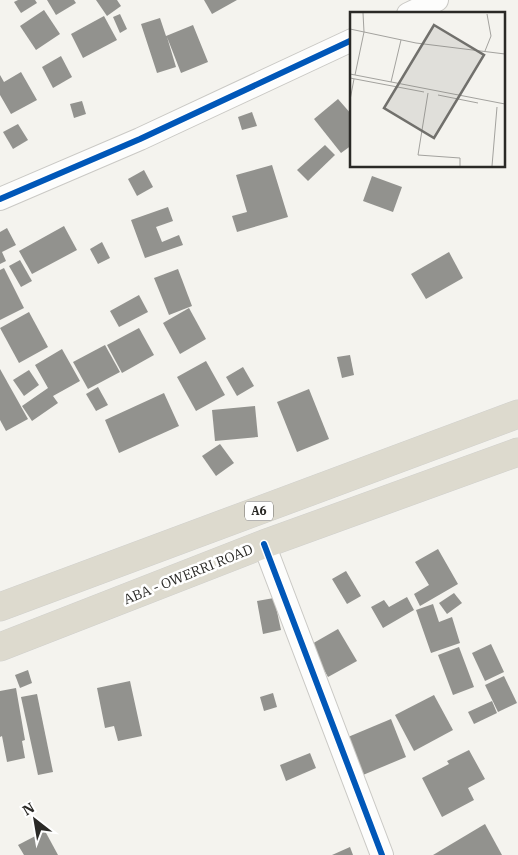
<svg xmlns="http://www.w3.org/2000/svg" width="518" height="855" font-family="'IBM Plex Serif',serif">
<rect width="100%" height="100%" fill="#f4f3ee"/>
<g fill="#92928e">
<polygon points="18,0 35,0 37,3 21,13 14,2"/>
<polygon points="47,0 74,0 76,3 56,15"/>
<polygon points="96,0 117,0 121,6 107,16"/>
<polygon points="204,0 237,0 212,14"/>
<polygon points="44,10 60,34 36,50 20,26"/>
<polygon points="120,14 127,29 120,33 113,17"/>
<polygon points="104,16 117,40 83,58 71,34"/>
<polygon points="160,18 166,36 193,25 208,62 181,73 167,37 176,67 157,73 141,24"/>
<polygon points="61,56 72,77 53,88 42,67"/>
<polygon points="21,72 37,100 11,114 0,95 0,75 4,82"/>
<polygon points="338,99 352,115 352,145 341,153 314,119"/>
<polygon points="82,101 86,114 74,118 70,104"/>
<polygon points="252,112 257,126 242,130 238,117"/>
<polygon points="18,124 28,140 13,149 3,132"/>
<polygon points="325,145 335,155 308,181 297,170"/>
<polygon points="272,165 288,217 237,232 232,216 247,212 236,175"/>
<polygon points="144,170 153,187 137,196 128,179"/>
<polygon points="372,176 402,187 393,212 363,201"/>
<polygon points="168,207 173,221 156,227 162,242 179,235 183,245 145,258 131,220"/>
<polygon points="64,226 77,250 32,274 19,251"/>
<polygon points="7,228 16,245 2,252 6,261 0,264 0,232"/>
<polygon points="102,242 110,258 98,264 90,249"/>
<polygon points="449,252 463,278 426,299 411,274"/>
<polygon points="20,260 32,281 21,287 9,266"/>
<polygon points="4,268 24,308 0,320 0,270"/>
<polygon points="178,269 192,306 169,315 154,278"/>
<polygon points="139,295 148,312 119,327 110,311"/>
<polygon points="189,308 206,339 180,354 163,323"/>
<polygon points="29,312 48,347 19,363 0,328"/>
<polygon points="139,328 154,355 122,373 107,345"/>
<polygon points="105,345 120,372 88,389 73,362"/>
<polygon points="62,349 80,381 53,396 58,403 32,421 22,406 48,388 35,365"/>
<polygon points="350,355 354,375 342,378 337,357"/>
<polygon points="206,361 225,395 196,411 177,377"/>
<polygon points="243,367 254,386 237,396 226,377"/>
<polygon points="0,369 28,419 6,431 0,420"/>
<polygon points="29,370 39,385 24,396 13,380"/>
<polygon points="98,387 108,405 96,411 86,394"/>
<polygon points="309,389 329,439 297,452 277,402"/>
<polygon points="164,393 179,426 119,453 105,420"/>
<polygon points="255,406 258,437 215,441 212,410"/>
<polygon points="220,444 234,463 216,476 202,456"/>
<polygon points="438,549 458,584 420,606 414,594 429,585 415,562"/>
<polygon points="346,571 361,596 347,604 332,579"/>
<polygon points="454,593 462,603 447,614 439,603"/>
<polygon points="407,597 414,610 383,628 371,607 384,600 389,607"/>
<polygon points="274,598 281,630 263,634 257,601"/>
<polygon points="433,604 439,622 452,617 460,643 431,653 416,610"/>
<polygon points="338,629 357,661 328,677 310,645"/>
<polygon points="491,644 504,672 485,681 472,653"/>
<polygon points="459,647 474,687 453,695 438,655"/>
<polygon points="28,670 32,683 20,688 15,675"/>
<polygon points="504,676 517,703 498,712 485,685"/>
<polygon points="130,681 142,736 118,741 114,726 105,728 97,688"/>
<polygon points="16,688 25,740 22,741 25,758 7,762 2,736 0,737 0,691"/>
<polygon points="273,693 277,707 264,711 260,697"/>
<polygon points="37,694 53,772 38,775 21,697"/>
<polygon points="434,695 453,730 414,751 395,715"/>
<polygon points="492,701 497,713 474,724 468,712"/>
<polygon points="391,719 406,757 363,775 348,737"/>
<polygon points="469,750 485,779 468,788 474,800 442,817 422,778 449,764 447,761"/>
<polygon points="310,753 316,768 286,781 280,765"/>
<polygon points="485,824 502,855 433,855"/>
<polygon points="45,831 58,855 24,855 18,845"/>
<polygon points="350,847 353,855 332,855"/>
</g>
<g fill="none" stroke-linecap="round" stroke-linejoin="round">
<g stroke="#cac9c5" stroke-width="24">
<g id="minor">
<polyline points="408,14 437,0"/>
<polyline points="0,199 140,139 352,40"/>
<polyline points="264,544 382,855"/>
</g>
</g>
<g stroke="#d0d0cd" stroke-width="29">
<g id="highway">
<polyline points="0,607 518,414"/>
<polyline points="0,647 264,544 518,452"/>
</g>
</g>
<use href="#minor" stroke="#fdfdfc" stroke-width="22"/>
<use href="#highway" stroke="#dddace" stroke-width="28"/>
<g stroke="#fff" stroke-width="9">
<g id="cycleway">
<polyline points="0,199 140,139 352,40"/>
<polyline points="264,544 382,855"/>
</g>
</g>
<use href="#cycleway" stroke="#0057b8" stroke-width="6"/>
</g>
<g text-anchor="middle" stroke-width="5" stroke-linejoin="round" paint-order="stroke">
<rect fill="#fff" stroke="#6a6967" stroke-width="1" x="245" y="501.5" width="28" height="19" rx="4"/>
<g font-size="12" font-weight="bold" fill="#2a2926">
<text x="259" y="515">A6</text>
</g>
<g font-size="14" fill="#2a2926" stroke="#fff">
<text transform="translate(188 574) rotate(-22)" y="5">ABA - OWERRI ROAD</text>
</g>
</g>
<g transform="translate(350 12)">
<rect width="155" height="155" fill="#f4f3ee"/>
<path fill="none" stroke="#a3a29e" stroke-width="1" d="M0 17 66 31 155 42M135 39 141 24 137 2M0 62 155 92M5 63 14 20 13 1M0 66 74 80M41 70 51 28M78 81 68 143 110 146V154M88 83 128 91M0 88 4 67M142 154 147 95"/>
<path fill="#71706c" fill-opacity="0.15" stroke="#71706c" stroke-width="2.5" d="M84 13 134 43 84 126 34 96Z"/>
<rect width="155" height="155" fill="none" stroke="#2a2926" stroke-width="2.5"/>
</g>
<g transform="translate(35 820) rotate(329)" stroke="#ffffff" stroke-width="4" paint-order="stroke">
<path d="M0-4L9 19L0 12L-9 19Z" fill="#2a2926"/>
<text y="-8" font-size="14" font-weight="bold" text-anchor="middle" fill="#2a2926">N</text>
</g>
</svg>
